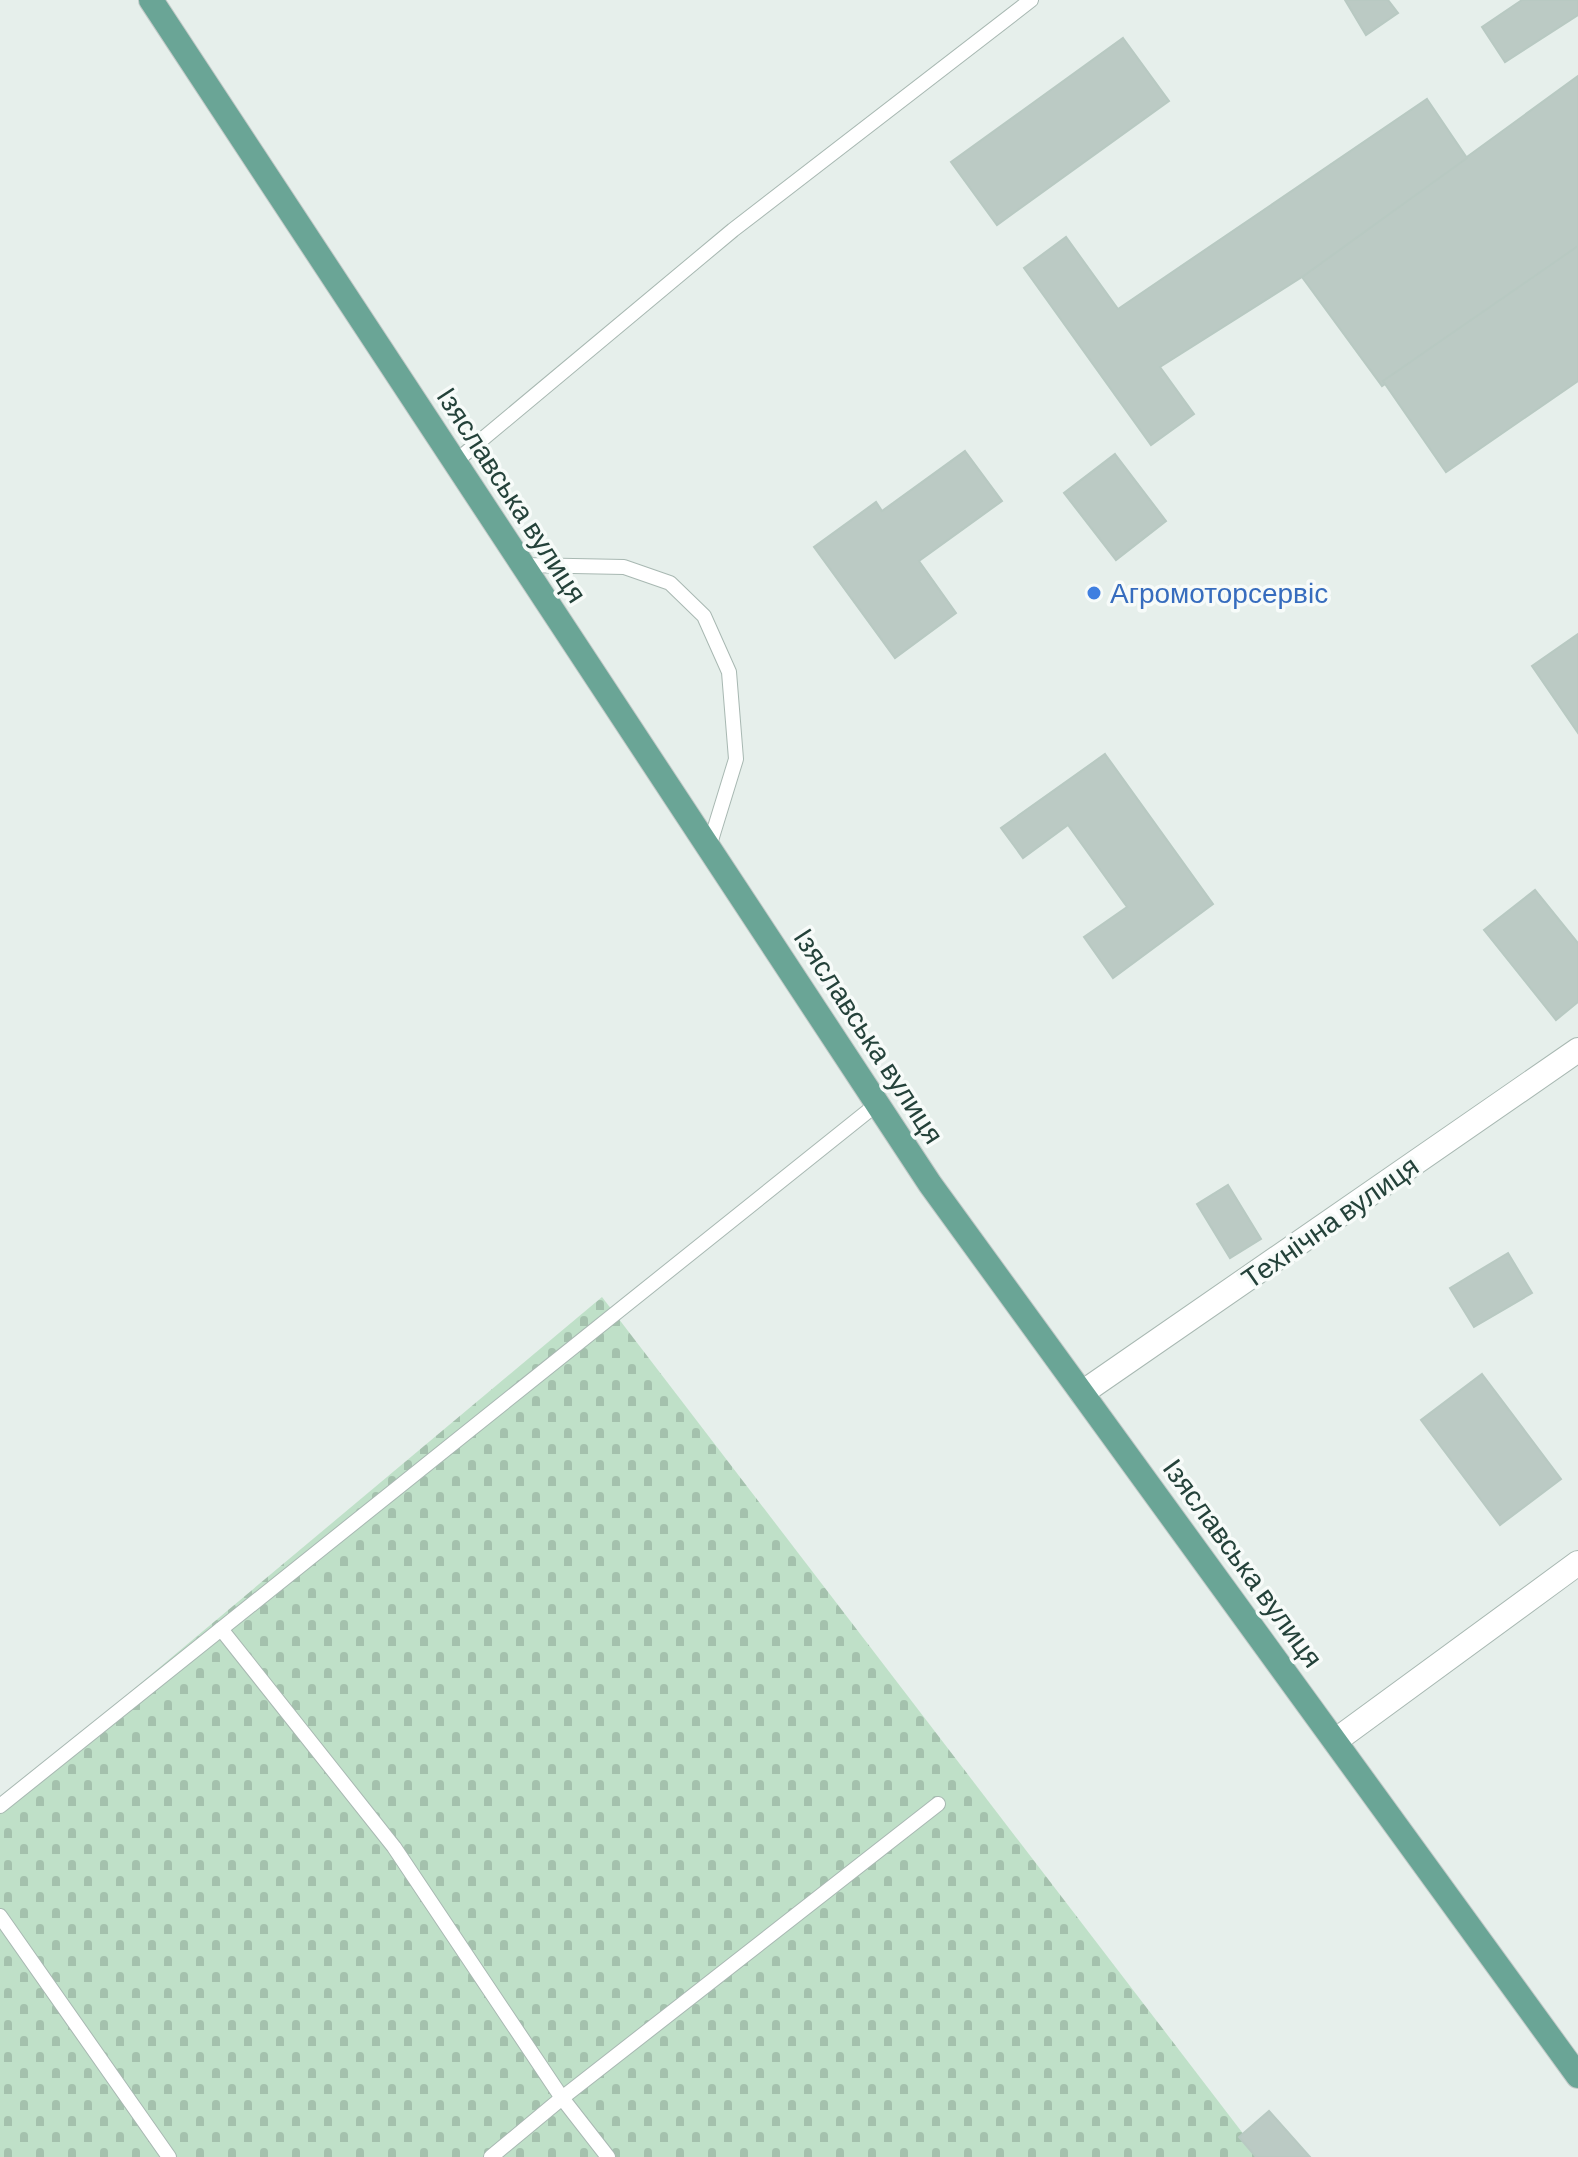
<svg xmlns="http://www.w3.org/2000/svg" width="1578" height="2157" font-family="Barlow,sans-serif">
<defs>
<pattern id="cemetery-stones" width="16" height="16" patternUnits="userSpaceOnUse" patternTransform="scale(2)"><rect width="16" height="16" fill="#bfe0c8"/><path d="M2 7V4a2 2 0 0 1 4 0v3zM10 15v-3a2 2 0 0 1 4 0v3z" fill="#a4c1ad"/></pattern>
</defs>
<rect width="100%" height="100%" fill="#e6efeb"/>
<polygon fill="url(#cemetery-stones)" points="602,1297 1261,2157 0,2157 0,1801"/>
<g fill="#bbcac4" stroke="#b8c9c2" stroke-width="2">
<polygon points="1345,0 1388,0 1398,13 1366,35"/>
<polygon points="1522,0 1578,0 1578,15 1505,62 1482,27"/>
<polygon points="1123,38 1169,101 997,225 951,162"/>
<polygon points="1578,76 1578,250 1382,386 1302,277"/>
<polygon points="1427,99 1467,158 1302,277 1160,367 1194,414 1151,445 1024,268 1066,237 1118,309"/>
<polygon points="1578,246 1578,381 1446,472 1383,381"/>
<polygon points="965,451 1002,501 919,561 956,613 895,658 814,547 876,502 882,511"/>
<polygon points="1115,454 1166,521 1116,560 1064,493"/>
<polygon points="1578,634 1578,733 1532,666"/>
<polygon points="1105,754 1213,904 1113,978 1084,937 1127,907 1068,825 1023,858 1001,828"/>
<polygon points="1535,890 1578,943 1578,1002 1556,1020 1484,930"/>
<polygon points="1228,1185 1261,1239 1230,1258 1197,1204"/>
<polygon points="1508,1253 1532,1293 1474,1327 1450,1288"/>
<polygon points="1482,1374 1561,1479 1500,1525 1421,1420"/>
<polygon points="1269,2111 1310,2157 1256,2157 1239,2137"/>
</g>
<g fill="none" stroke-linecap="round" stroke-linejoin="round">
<g stroke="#a8b8b2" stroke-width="16">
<g id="service">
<polyline points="455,462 733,230 1031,0"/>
<polyline points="523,565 624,567 670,583 704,616 729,672 736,759 709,847"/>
<polyline points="221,1629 394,1847 562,2098 608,2157"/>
<polyline points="0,1806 877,1104"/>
<polyline points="0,1916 169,2157"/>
<polyline points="491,2157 562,2098 938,1804"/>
</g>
</g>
<g stroke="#a8b8b2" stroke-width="26">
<g id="minor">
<polyline points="1082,1393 1578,1050"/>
<polyline points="1335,1741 1578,1563"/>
</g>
</g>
<g stroke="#c2cac8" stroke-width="26">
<polyline id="primary" points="151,0 930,1184 1578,2076"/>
</g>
<use href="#service" stroke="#fff" stroke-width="14"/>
<use href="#minor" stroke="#fff" stroke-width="24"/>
<use href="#primary" stroke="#6aa596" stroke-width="24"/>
</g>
<circle fill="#3f7fe0" stroke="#f7fbf9" stroke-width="3" cx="1094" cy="593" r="8"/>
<g text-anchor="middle" stroke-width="7" stroke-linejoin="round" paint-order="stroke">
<g font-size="28" fill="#24423a" stroke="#f7fbf9">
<text transform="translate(512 495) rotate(57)" y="10">Ізяславська вулиця</text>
<text transform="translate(869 1036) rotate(57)" y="10">Ізяславська вулиця</text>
<text transform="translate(1330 1222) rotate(-35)" y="10">Технічна вулиця</text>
<text transform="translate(1243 1563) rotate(54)" y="10">Ізяславська вулиця</text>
</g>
<g font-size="28" fill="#366cbe" stroke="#f7fbf9" text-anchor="start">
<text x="1110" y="603">Агромоторсервіс</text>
</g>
</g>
</svg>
